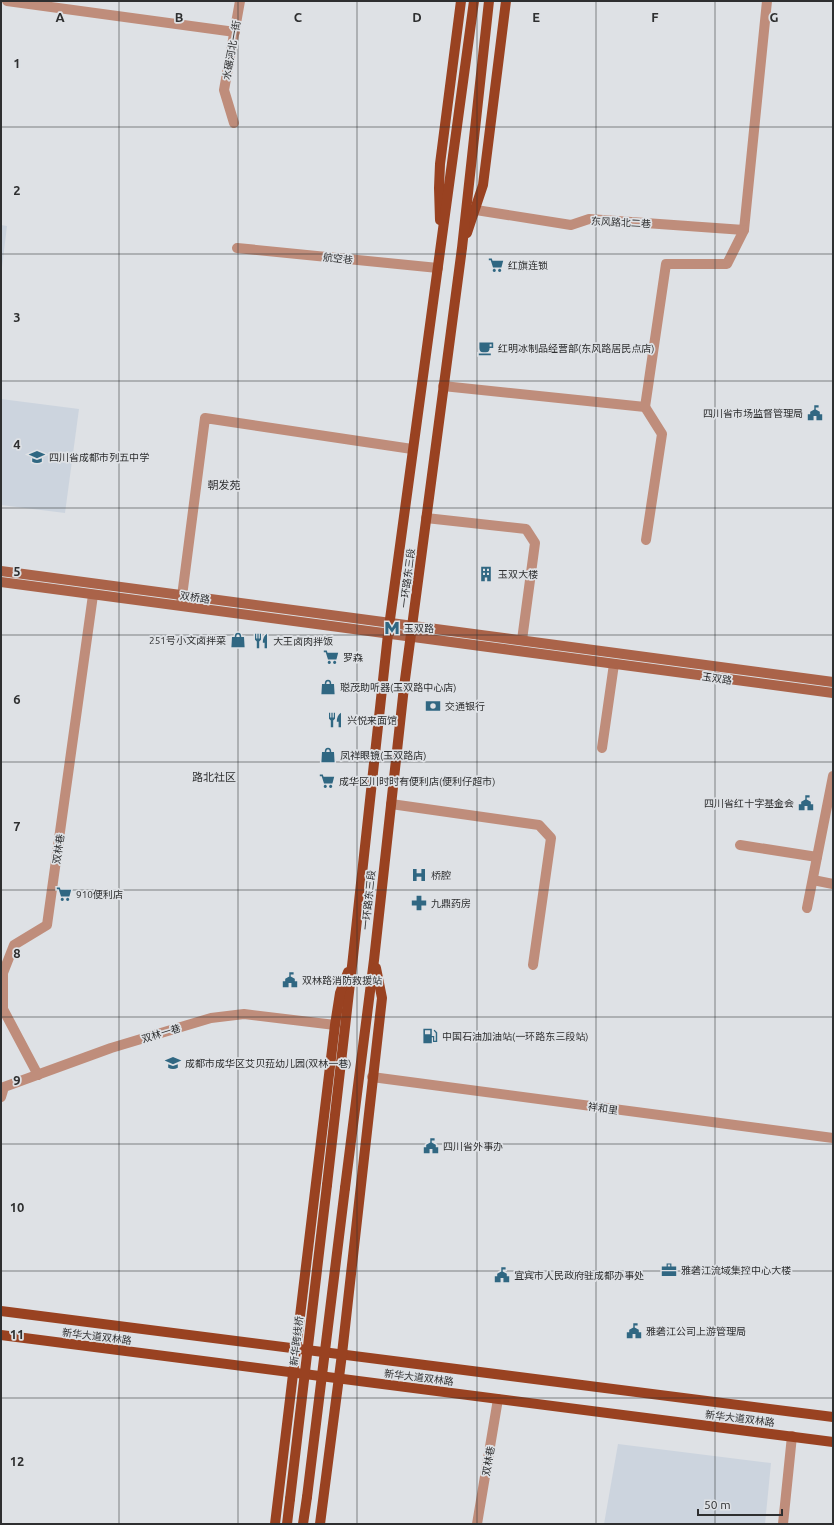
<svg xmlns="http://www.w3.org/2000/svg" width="834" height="1525" font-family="Ubuntu,'Noto Sans SC',sans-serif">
<rect width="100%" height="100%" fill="#dee1e5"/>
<g fill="#ccd4de">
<polygon points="1,225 7,226 1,276"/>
<polygon points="1,399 79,409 65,513 1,505"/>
<polygon points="618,1444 771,1463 765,1524 604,1524"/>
</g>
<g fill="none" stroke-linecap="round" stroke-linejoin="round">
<g stroke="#bf8d7b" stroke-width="10">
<polyline points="7,1 235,32"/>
<polyline points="234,123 224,90 240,1"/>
<polyline points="476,210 571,225 589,219 744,230 767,1"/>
<polyline points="237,248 438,268"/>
<polyline points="443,386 645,407 662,434 646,540"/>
<polyline points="645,407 666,264 727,264 744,230"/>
<polyline points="426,518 526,529 535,543 522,640"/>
<polyline points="181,604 205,418 412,449"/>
<polyline points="602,748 614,664"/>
<polyline points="391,804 539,825 551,838 533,965"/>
<polyline points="740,845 817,857"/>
<polyline points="813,880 833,884"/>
<polyline points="807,908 833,776"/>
<polyline points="38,1075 3,1009 3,973 14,945 47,925 93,595"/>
<polyline points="372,1077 833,1138"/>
<polyline points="1,1097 4,1087 111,1048 211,1018 244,1014 335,1025"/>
<polyline points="477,1524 498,1399"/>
<polyline points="783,1524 792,1436"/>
</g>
<g stroke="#aa6349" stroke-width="10">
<polyline points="1,571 833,682"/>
<polyline points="1,582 833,693"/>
</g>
<g stroke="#994221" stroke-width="10">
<polyline points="440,220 439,188 440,164 461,1"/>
<polyline points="467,233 483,185 506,1"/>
<polyline points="327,1185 353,957 388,634 474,1"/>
<polyline points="345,1188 374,960 404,687 462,248 489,1"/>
<polyline points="1,1311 833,1417"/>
<polyline points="1,1335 833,1442"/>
<polyline points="275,1524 335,1025 340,993 348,972"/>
<polyline points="287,1524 290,1499"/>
<polyline points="303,1524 307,1497"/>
<polyline points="320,1524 342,1354 382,998 376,968"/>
</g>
<g stroke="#994221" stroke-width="10">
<polyline points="307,1497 345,1188"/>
<polyline points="290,1499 327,1185"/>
</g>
</g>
<path fill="none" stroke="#2e2f30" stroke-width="1" stroke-opacity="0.55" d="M119 1V1524M238 1V1524M357 1V1524M477 1V1524M596 1V1524M715 1V1524M1 127H833M1 254H833M1 381H833M1 508H833M1 635H833M1 762H833M1 890H833M1 1017H833M1 1144H833M1 1271H833M1 1398H833"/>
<defs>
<g id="supermarket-bare" transform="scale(1.2)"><path d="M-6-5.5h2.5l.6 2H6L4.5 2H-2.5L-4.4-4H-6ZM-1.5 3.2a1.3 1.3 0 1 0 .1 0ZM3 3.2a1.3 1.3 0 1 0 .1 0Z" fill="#306782" stroke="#dee1e5" stroke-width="2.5" paint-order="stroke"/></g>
<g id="cafe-bare" transform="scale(1.2)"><path d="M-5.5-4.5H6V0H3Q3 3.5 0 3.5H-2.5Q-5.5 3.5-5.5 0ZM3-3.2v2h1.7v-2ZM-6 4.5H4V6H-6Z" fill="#306782" stroke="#dee1e5" stroke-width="2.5" paint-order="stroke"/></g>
<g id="civic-bare" transform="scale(1.2)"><path d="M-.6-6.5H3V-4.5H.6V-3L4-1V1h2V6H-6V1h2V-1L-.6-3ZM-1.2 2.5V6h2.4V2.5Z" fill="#306782" stroke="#dee1e5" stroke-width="2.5" paint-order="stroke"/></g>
<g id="school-bare" transform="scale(1.2)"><path d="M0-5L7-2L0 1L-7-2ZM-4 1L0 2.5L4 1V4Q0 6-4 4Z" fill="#306782" stroke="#dee1e5" stroke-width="2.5" paint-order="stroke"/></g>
<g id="building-bare" transform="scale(1.2)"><path d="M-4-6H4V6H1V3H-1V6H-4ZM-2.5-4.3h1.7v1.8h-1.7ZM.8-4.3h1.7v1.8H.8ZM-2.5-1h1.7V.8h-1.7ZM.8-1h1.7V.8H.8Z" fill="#306782" stroke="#dee1e5" stroke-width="2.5" paint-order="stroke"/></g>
<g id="metro-bare" transform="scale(1.2)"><path d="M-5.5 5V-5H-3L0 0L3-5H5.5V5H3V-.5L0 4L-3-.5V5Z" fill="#306782" stroke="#dee1e5" stroke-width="2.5" paint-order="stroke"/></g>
<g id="shop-bare" transform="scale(1.2)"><path d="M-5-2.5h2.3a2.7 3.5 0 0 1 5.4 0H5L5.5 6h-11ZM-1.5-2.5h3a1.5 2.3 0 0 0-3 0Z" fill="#306782" stroke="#dee1e5" stroke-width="2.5" paint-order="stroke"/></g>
<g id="restaurant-bare" transform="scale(1.2)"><path d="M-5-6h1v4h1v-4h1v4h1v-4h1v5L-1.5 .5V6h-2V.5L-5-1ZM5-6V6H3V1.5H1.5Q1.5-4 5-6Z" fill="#306782" stroke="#dee1e5" stroke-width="2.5" paint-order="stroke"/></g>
<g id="bank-bare" transform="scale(1.2)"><path d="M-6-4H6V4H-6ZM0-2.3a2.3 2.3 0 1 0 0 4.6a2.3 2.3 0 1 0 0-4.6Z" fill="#306782" stroke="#dee1e5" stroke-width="2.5" paint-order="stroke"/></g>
<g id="hospital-bare" transform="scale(1.2)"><path d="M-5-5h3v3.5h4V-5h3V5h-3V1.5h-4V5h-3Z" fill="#306782" stroke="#dee1e5" stroke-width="2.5" paint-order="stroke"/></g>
<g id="pharmacy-bare" transform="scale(1.2)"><path d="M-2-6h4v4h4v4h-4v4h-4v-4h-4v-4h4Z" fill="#306782" stroke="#dee1e5" stroke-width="2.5" paint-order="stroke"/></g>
<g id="fuel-bare" transform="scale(1.2)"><path d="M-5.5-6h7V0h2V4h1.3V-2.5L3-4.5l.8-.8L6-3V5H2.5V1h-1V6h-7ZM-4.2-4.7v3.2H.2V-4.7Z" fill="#306782" stroke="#dee1e5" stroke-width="2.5" paint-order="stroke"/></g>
<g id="office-bare" transform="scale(1.2)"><path d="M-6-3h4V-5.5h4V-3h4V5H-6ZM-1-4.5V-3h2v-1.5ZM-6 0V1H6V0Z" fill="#306782" stroke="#dee1e5" stroke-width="2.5" paint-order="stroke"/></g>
</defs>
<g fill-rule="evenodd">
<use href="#supermarket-bare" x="496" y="265"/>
<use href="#cafe-bare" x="486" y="348"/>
<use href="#civic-bare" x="815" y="413"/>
<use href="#school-bare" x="37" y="457"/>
<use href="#building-bare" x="486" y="574"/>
<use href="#metro-bare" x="392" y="628"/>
<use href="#shop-bare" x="238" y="640"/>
<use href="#restaurant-bare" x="261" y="641"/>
<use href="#supermarket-bare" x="331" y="657"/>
<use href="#shop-bare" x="328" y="687"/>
<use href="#bank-bare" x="433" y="706"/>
<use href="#restaurant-bare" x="335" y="720"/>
<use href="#shop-bare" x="328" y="755"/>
<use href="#supermarket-bare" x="327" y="781"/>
<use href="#civic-bare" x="806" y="803"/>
<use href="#hospital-bare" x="419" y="875"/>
<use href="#supermarket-bare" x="64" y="894"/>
<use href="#pharmacy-bare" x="419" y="903"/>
<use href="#civic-bare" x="290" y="980"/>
<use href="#fuel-bare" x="430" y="1036"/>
<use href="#school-bare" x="173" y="1063"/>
<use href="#civic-bare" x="431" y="1146"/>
<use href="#office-bare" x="669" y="1270"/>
<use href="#civic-bare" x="502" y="1275"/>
<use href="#civic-bare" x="634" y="1331"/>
</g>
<g text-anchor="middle" stroke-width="3.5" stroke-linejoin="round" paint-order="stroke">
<g font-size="10" fill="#2e2f30" stroke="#dee1e5">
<text transform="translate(231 50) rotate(-80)" y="4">水碾河北一街</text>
<text transform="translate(621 222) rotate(3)" y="4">东风路北二巷</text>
<text transform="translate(338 258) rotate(6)" y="4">航空巷</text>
<text transform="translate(407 578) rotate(-83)" y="4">一环路东三段</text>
<text transform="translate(195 597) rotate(8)" y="4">双桥路</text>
<text transform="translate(717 678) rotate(8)" y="4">玉双路</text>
<text transform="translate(58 849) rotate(-82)" y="4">双林巷</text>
<text transform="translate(368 900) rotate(-84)" y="4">一环路东三段</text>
<text transform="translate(161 1033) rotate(-17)" y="4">双林一巷</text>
<text transform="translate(603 1108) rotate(8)" y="4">祥和里</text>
<text transform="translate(97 1336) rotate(7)" y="4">新华大道双林路</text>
<text transform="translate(296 1341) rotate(-83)" y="4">新华跨线桥</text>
<text transform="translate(419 1377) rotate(7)" y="4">新华大道双林路</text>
<text transform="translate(740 1418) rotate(7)" y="4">新华大道双林路</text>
<text transform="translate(488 1461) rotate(-80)" y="4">双林巷</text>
</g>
<g font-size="10" fill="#2e2f30" stroke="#dee1e5" text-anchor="start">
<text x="508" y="269">红旗连锁</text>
<text x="498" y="352">红明冰制品经营部(东风路居民点店)</text>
<text x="803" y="417" text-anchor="end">四川省市场监督管理局</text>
<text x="49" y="461">四川省成都市列五中学</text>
<text x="498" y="578">玉双大楼</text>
<text x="404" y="632">玉双路</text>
<text x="226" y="644" text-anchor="end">251号小文卤拌菜</text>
<text x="273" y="645">大王卤肉拌饭</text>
<text x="343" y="661">罗森</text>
<text x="340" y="691">聪茂助听器(玉双路中心店)</text>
<text x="445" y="710">交通银行</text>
<text x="347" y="724">兴悦来面馆</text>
<text x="340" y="759">凤祥眼镜(玉双路店)</text>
<text x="339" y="785">成华区川时时有便利店(便利仔超市)</text>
<text x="794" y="807" text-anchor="end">四川省红十字基金会</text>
<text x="431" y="879">桥腔</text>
<text x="76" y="898">910便利店</text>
<text x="431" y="907">九鼎药房</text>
<text x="302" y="984">双林路消防救援站</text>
<text x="442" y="1040">中国石油加油站(一环路东三段站)</text>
<text x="185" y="1067">成都市成华区艾贝菈幼儿园(双林一巷)</text>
<text x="443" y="1150">四川省外事办</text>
<text x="681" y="1274">雅砻江流域集控中心大楼</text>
<text x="514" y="1279">宜宾市人民政府驻成都办事处</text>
<text x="646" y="1335">雅砻江公司上游管理局</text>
</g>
<g font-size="11" fill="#2e2f30" stroke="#dee1e5">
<text x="224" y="489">朝发苑</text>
<text x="214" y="781">路北社区</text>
</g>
</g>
<g font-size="13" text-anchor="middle" font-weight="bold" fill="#2e2f30" stroke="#dee1e5" stroke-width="3.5" stroke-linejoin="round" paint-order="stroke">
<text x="60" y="22">A</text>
<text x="179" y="22">B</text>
<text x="298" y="22">C</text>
<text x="417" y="22">D</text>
<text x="536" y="22">E</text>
<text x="655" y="22">F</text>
<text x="774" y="22">G</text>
<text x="17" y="68">1</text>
<text x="17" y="195">2</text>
<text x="17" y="322">3</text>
<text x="17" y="449">4</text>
<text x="17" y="576">5</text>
<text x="17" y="704">6</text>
<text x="17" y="831">7</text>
<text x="17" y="958">8</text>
<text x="17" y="1085">9</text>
<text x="17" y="1212">10</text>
<text x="17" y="1339">11</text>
<text x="17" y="1466">12</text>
</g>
<rect width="834" height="1525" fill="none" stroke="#2e2f30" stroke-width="4"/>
<path d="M698 1509v6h84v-6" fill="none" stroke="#2e2f30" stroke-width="2"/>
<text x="704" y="1509" font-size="12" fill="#2e2f30" stroke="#dee1e5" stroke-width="3" paint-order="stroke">50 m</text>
</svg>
